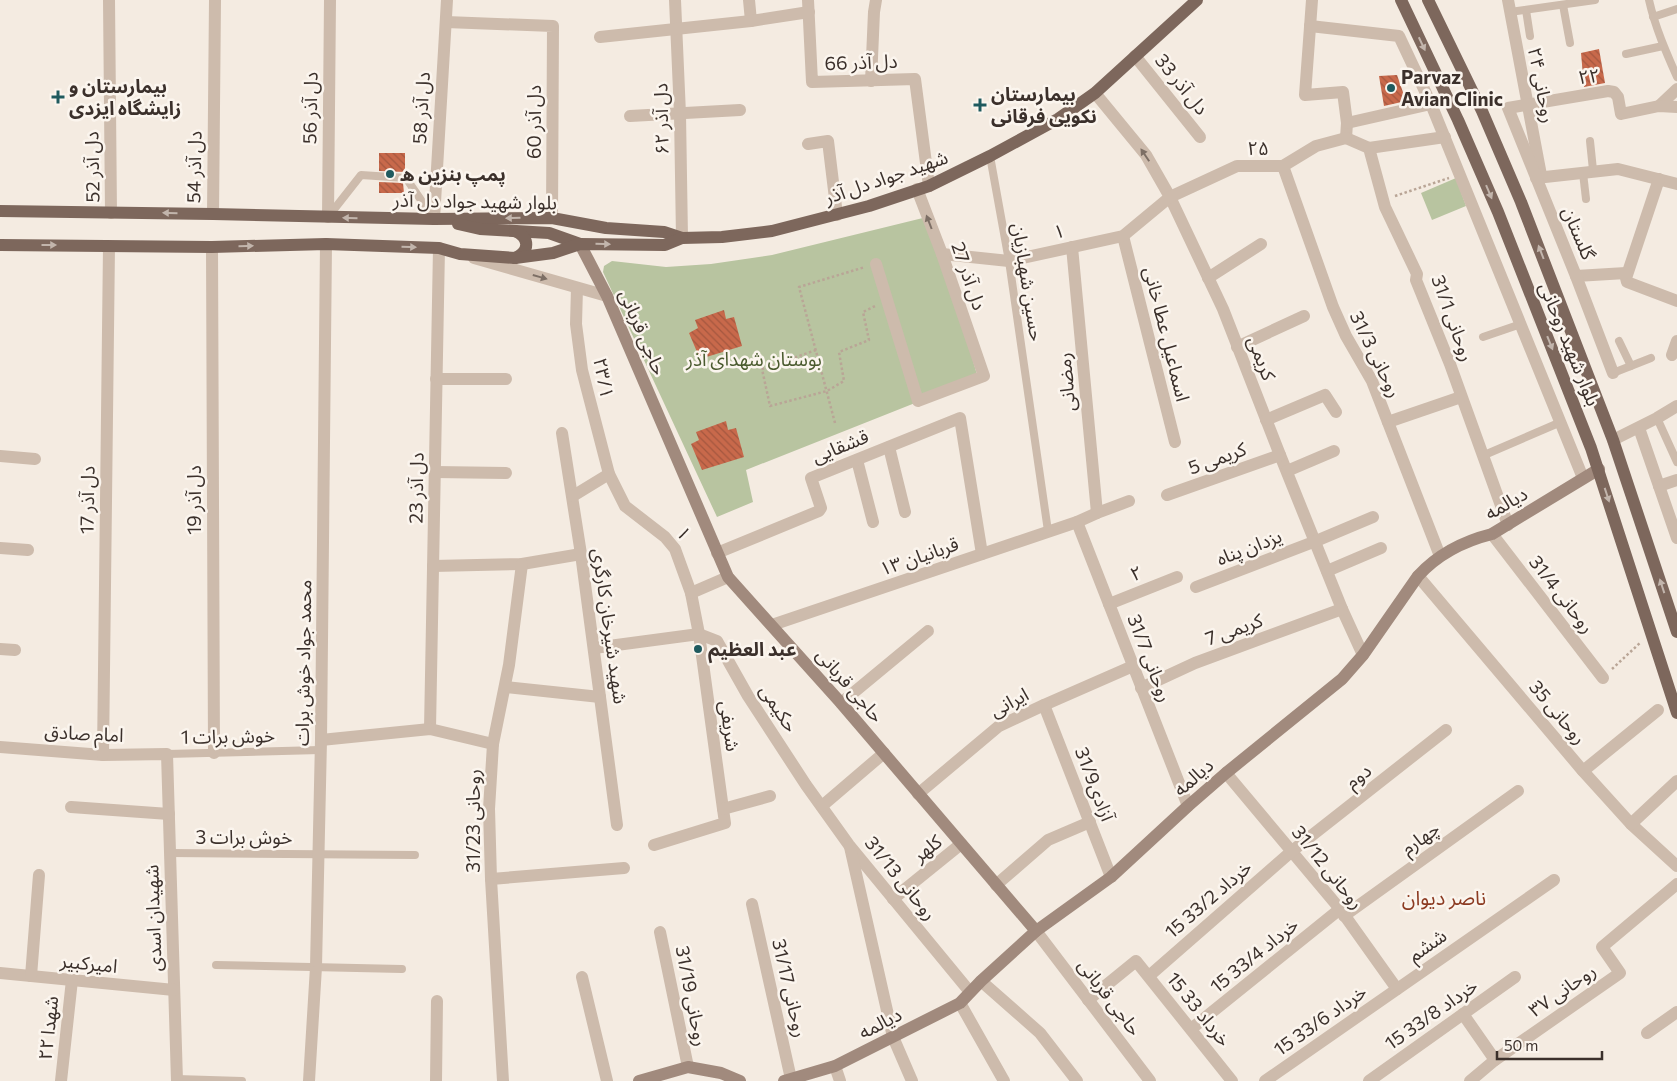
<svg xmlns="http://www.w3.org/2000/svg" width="1677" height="1081" font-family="Commissioner,'Noto Sans Arabic',sans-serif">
<defs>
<pattern id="building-back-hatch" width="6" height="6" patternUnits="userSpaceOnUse" patternTransform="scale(1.25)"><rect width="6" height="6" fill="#c8694b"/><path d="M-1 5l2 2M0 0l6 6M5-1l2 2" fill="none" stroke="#a4573f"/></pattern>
</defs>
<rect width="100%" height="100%" fill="#f4ebe1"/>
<g fill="#b8c4a0">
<polygon points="1456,178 1466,206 1432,220 1421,193"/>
<polygon points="931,216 978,378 746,470 753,502 717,517 603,272 604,266 612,261 666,267 711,264 772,255"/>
</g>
<g fill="url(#building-back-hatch)">
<polygon points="1599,49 1605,83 1584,87 1581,53"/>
<polygon points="1397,75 1406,101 1384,106 1379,76"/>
<polygon points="379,153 405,153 405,172 379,171"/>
<polygon points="379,182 403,183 404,193 379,193"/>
<polygon points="724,310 726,319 734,317 742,346 700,359 689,333 698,328 695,320"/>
<polygon points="726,421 728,430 736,428 744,457 702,470 691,444 699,440 696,432"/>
</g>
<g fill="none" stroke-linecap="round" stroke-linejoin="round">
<g stroke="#b9a596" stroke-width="2.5" stroke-dasharray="2.5 2.5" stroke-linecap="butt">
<polyline points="1395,196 1449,178"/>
<polyline points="816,350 762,369 770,406 827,391 844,381 839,352 869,340 863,312 877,305"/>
<polyline points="835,423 799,287 865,267"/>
<polyline points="1612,669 1641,642"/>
</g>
<g stroke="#cdbbac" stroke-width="8">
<path d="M1649 0C1655 27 1666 52 1677 77"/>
<polyline points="1563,5 1570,43"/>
<polyline points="1526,10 1530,36"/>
<polyline points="1510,12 1595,0"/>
<polyline points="1653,17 1677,9"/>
<polyline points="1626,54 1663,46"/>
<polyline points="1590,141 1593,170"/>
<polyline points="990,156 1009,261 1048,531"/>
<polyline points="1583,173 1586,199"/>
<polyline points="328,217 361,175 406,178 434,219"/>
<polyline points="1483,337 1521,324"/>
<polyline points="1619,341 1631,366"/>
<polyline points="1613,373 1651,358"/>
<polyline points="1657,418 1677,462"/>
<polyline points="1482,456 1561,422"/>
<polyline points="167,754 320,750"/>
<polyline points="170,853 415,855"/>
<polyline points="216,965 402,969"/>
<polyline points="177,1079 242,1081"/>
</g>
<g stroke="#cdbbac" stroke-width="12">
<polyline points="109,0 111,213"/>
<polyline points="675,0 680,114 682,238"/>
<polyline points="749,0 751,21"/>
<polyline points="808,0 812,82 915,79 929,186"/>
<polyline points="1312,0 1305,95 1343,92 1347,123 1346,138"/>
<polyline points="1508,0 1541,175"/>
<polyline points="446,22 553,26 552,218"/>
<polyline points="1310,26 1399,36 1431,104 1583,478"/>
<polyline points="600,37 751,21 809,12"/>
<polyline points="1135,56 1200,137"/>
<polyline points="871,81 874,12 876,0"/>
<polyline points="1095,93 1146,155 1170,197 1223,309 1280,455 1342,609 1363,655"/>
<polyline points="1659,106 1677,89"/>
<polyline points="630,116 740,110"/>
<polyline points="1347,123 1431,104"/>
<polyline points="1346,138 1369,148 1385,207 1417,274 1416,280 1450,364 1508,525"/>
<polyline points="808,144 828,141 837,215"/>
<polyline points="1369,148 1445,137"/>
<polyline points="1283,166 1333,307 1346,336 1372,381 1440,556"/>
<polyline points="1536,178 1618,169 1677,184"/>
<polyline points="1659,179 1626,278 1627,282 1677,301"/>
<polyline points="213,214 215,0"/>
<polyline points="328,217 330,0"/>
<polyline points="434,219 447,0"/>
<polyline points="1123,236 1175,442"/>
<polyline points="212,247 214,753"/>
<polyline points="1072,247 1097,513"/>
<polyline points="942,254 1009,261 1123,236 1170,197 1237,166 1283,166 1316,146 1346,138"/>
<polyline points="474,258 607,296"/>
<polyline points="876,264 918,401 984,376 942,254 917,189"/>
<polyline points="1576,276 1626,273"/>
<polyline points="1208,278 1261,244"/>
<polyline points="577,288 576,324 582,370 609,474 625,506 665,537 675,549 691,593 699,634 723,809 725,823 654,845"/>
<polyline points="1237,347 1304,316"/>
<polyline points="1672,355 1677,341"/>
<polyline points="1613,373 1576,276 1508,108 1608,91 1614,92 1618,97 1621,114 1659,106 1677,107"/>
<polyline points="436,379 506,379"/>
<polyline points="1266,420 1325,395 1336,412"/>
<polyline points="1388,422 1461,397"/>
<polyline points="1639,428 1677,538"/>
<polyline points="562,433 581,554 617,825"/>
<polyline points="1613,440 1657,418 1677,406"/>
<polyline points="889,447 905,512"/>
<polyline points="0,456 35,459"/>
<polyline points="857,460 873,522"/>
<polyline points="1287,471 1334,451"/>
<polyline points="435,472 506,473"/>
<polyline points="1659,486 1677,480"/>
<polyline points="1167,495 1280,455"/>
<polyline points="573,496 609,474"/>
<polyline points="1077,522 1188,806"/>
<polyline points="1492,534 1603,678"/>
<polyline points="0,548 28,550"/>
<polyline points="717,553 819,511 821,508 811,478 960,418 982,554"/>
<polyline points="433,566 522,564 581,554"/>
<polyline points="1327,571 1381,548"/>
<polyline points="1418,576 1583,771 1631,824 1677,866"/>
<polyline points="1196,587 1316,541 1373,517"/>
<polyline points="691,593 728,577"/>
<polyline points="1109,604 1177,577"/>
<polyline points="772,625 1077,522 1097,513 1129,501"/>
<polyline points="594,648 699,634 717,641 748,696 806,785 849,845 970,992"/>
<polyline points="0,649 15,650"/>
<polyline points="505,687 600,697"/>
<polyline points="1141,688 1195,663 1342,609"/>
<polyline points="841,703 928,631"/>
<polyline points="1044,705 1111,877"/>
<polyline points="430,729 439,248"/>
<polyline points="321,740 430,729 493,744"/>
<polyline points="0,747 103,755 167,754 177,1081"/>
<polyline points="103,755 109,246"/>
<polyline points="1583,771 1658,710"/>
<polyline points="1226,773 1340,909 1397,989"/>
<polyline points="918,794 999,726 1044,705 1133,666"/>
<polyline points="822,806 884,753"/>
<polyline points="71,807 169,814"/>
<polyline points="723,809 770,796"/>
<polyline points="1631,824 1677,781"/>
<polyline points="850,847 893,1037 912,1081"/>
<polyline points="491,879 624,868"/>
<polyline points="996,885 1048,840 1090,822"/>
<polyline points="893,899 961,844"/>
<polyline points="752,904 791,1079"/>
<polyline points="1344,916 1518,791"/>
<polyline points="1036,931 1150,1081"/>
<polyline points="660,932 688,1067"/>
<polyline points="0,973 174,990"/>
<polyline points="31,976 39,875"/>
<polyline points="1149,976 1292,851 1446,730"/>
<polyline points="582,977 607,1081"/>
<polyline points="981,981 1040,1033 1077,1081"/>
<polyline points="1088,1000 1136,961 1232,1081"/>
<polyline points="960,1003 1004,1081"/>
<polyline points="1463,1014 1495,1060"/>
<polyline points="1191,1029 1340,909"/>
<polyline points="1647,1033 1677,1012"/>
<polyline points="835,1066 840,1081"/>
<polyline points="61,1081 72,980"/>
<polyline points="436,1081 437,1001"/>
<polyline points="503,1081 491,879 489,809 493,744 509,665 522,564"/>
<polyline points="1265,1081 1554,880"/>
<polyline points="1369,1081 1515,977"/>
<polyline points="1470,1081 1495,1060 1620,973 1602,947 1677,884"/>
</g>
<polyline stroke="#cdbbac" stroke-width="12" points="309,1081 316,967 321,740 326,244"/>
<g stroke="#a18a7d" stroke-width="12">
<polyline points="580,244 607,296 728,577 841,703 1036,931"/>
<polyline points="639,1081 688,1067 721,1073 740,1081"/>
<path d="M784 1081 835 1066 960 1003 981 981 1036 931 1111 877 1188 806 1226 773 1342 679 1363 655 1418 576C1438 554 1464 541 1492 534L1599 469"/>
</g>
<g stroke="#7d675c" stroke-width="12">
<polyline points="1401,0 1458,120 1498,212 1591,448 1677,713"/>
<polyline points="1428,0 1482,111 1521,202 1613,440 1677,632"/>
<polyline points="0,211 213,214 434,219 552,218 606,228 664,232 682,238 722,237 772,231 869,206 929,186 990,156 1058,119 1095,93 1197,0"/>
<polyline points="458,224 480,229 549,233 580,244"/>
<path d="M515 231C530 238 530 251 515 258"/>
<polyline points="0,245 212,247 326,244 439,248 460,254 515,258 553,253 580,244 665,245 682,238"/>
</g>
</g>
<defs><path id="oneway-solid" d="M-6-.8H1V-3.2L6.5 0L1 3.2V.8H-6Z" transform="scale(1.25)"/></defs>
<g fill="#c2b5ac">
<use href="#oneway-solid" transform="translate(1422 44) rotate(65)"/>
<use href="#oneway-solid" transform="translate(1489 192) rotate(67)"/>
<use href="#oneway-solid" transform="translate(170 213) rotate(-179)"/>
<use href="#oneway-solid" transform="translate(350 218) rotate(-179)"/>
<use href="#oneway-solid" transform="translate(513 218) rotate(179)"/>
<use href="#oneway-solid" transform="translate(603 244) rotate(1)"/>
<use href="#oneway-solid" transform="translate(49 245)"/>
<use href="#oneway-solid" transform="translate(246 246) rotate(-1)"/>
<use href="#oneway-solid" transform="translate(409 247) rotate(2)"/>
<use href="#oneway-solid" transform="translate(1541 252) rotate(-111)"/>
<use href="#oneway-solid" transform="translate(1550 343) rotate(68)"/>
<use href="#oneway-solid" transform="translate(1607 495) rotate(72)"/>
<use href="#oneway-solid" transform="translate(1662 586) rotate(-108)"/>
</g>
<g fill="#7d6f65">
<use href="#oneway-solid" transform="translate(1145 155) rotate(-124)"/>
<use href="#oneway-solid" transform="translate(929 222) rotate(-111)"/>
<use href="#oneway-solid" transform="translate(540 277) rotate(16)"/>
</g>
<g fill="#1f5a5e" stroke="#fbf5ee" stroke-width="2">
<circle cx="1391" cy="88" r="5"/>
<path d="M55.5 89.5h5v5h5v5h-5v5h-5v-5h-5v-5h5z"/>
<path d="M977.5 97.5h5v5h5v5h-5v5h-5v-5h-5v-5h5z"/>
<circle cx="390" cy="174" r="5"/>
<circle cx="698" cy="649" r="5"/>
</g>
<g text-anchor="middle" stroke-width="5" stroke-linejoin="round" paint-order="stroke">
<g font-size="19" fill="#3b302b" stroke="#fbf5ee">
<text transform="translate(861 62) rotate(-2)" y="7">دل آذر 66</text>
<text transform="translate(1589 76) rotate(-7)" y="7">۲۲</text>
<text transform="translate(1182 84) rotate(51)" y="7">دل آذر 33</text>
<text transform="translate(1542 85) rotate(79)" y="7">روحانی ۲۴</text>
<text transform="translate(310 108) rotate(-89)" y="7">دل آذر 56</text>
<text transform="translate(421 108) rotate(-87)" y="7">دل آذر 58</text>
<text transform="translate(661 119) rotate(-91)" y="7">دل آذر ۶۲</text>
<text transform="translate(534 122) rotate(-90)" y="7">دل آذر 60</text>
<text x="1258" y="155">۲۵</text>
<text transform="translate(92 167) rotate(-91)" y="7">دل آذر 52</text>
<text transform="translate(194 167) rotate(-89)" y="7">دل آذر 54</text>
<text transform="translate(886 177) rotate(-19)" y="7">شهید جواد دل آذر</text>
<text transform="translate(475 201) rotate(1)" y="7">بلوار شهید جواد دل آذر</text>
<text transform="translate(1059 231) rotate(-13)" y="7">۱</text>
<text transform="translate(1579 233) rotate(67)" y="7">گلستان</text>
<text transform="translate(969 276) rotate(71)" y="7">دل آذر 27</text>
<text transform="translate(1028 282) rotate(81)" y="7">حسین شهبازیان</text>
<text transform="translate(1453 318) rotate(70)" y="7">روحانی 31/1</text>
<text transform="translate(643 332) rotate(67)" y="7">حاجی قربانی</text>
<text transform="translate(1167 334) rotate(76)" y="7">اسماعیل عطا خانی</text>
<text transform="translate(1570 344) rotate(68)" y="7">بلوار شهید روحانی</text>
<text transform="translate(1376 354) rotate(64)" y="7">روحانی 31/3</text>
<text transform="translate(1262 358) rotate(69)" y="7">کریمی</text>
<text transform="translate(604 378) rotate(79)" y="7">۲۳/۱</text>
<text transform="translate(1066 382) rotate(-95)" y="7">رمضانی</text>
<text transform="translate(840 446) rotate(-22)" y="7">قشقایی</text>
<text transform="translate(1217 458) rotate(-20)" y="7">کریمی 5</text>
<text transform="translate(416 488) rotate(-89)" y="7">دل آذر 23</text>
<text transform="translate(87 500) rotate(-89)" y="7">دل آذر 17</text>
<text transform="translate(194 500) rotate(-90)" y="7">دل آذر 19</text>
<text transform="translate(1506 503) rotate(-30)" y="7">دیالمه</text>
<text transform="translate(684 533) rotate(52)" y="7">۱</text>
<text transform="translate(1249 547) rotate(-21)" y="7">یزدان پناه</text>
<text transform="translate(919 556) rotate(-19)" y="7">۱۳ قربانیان</text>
<text transform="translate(1136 573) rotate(-21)" y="7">۲</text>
<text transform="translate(1562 594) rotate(52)" y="7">روحانی 31/4</text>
<text transform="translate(610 626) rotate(82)" y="7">شهید شیرخان کارگری</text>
<text transform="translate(1234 629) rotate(-20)" y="7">کریمی 7</text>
<text transform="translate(1150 658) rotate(69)" y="7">روحانی 31/7</text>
<text transform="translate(303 663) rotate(-89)" y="7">محمد جواد خوش برات</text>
<text transform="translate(850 685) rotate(49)" y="7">حاجی قربانی</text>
<text transform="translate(1009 702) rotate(-28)" y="7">ایرانی</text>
<text transform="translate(779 708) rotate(57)" y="7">حکیمی</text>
<text transform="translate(1558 712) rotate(50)" y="7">روحانی 35</text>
<text transform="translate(730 726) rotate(82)" y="7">شریفی</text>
<text transform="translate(84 733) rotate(3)" y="7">امام صادق</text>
<text transform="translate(228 736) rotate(-1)" y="7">خوش برات 1</text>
<text transform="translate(1358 776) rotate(-38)" y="7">دوم</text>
<text transform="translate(1193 777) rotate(-41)" y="7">دیالمه</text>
<text transform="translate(1095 784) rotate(69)" y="7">آزادی31/9</text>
<text transform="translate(473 821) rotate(-90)" y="7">روحانی 31/23</text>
<text x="244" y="844">خوش برات 3</text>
<text transform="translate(1420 838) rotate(-36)" y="7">چهارم</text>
<text transform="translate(927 848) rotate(-38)" y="7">کلهر</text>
<text transform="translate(1328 867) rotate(51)" y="7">روحانی 31/12</text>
<text transform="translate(901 878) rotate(51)" y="7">روحانی 31/13</text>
<text transform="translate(1208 899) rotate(-41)" y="7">15 خرداد 33/2</text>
<text transform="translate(153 918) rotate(-92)" y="7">شهیدان اسدی</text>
<text transform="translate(1427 945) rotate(-35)" y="7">ششم</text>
<text transform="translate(1254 955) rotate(-39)" y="7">15 خرداد 33/4</text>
<text transform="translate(89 963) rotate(6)" y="7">امیرکبیر</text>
<text transform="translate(790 988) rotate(77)" y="7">روحانی 31/17</text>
<text transform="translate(1562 990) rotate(-35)" y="7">روحانی ۳۷</text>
<text transform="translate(692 996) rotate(79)" y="7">روحانی 31/19</text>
<text transform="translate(1110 997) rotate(53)" y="7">حاجی قربانی</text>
<text transform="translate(1199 1009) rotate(51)" y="7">15 خرداد 33</text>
<text transform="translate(1431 1014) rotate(-35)" y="7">15 خرداد 33/8</text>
<text transform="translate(1320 1020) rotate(-35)" y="7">15 خرداد 33/6</text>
<text transform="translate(880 1023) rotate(-27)" y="7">دیالمه</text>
<text transform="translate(48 1028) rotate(-84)" y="7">شهدا ۲۲</text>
</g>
<g font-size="19" font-weight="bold" fill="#3b302b" stroke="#fbf5ee" text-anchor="start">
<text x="1401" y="84">Parvaz<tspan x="1401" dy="22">Avian Clinic</tspan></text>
<text x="69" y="93">بیمارستان و<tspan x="69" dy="22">زایشگاه ایزدی</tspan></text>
<text x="991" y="101">بیمارستان<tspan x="991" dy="22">نکویی فرقانی</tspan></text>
<text x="400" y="181">پمپ بنزین ه</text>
<text x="708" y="656">عبد العظيم</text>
</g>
<g font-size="19" fill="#4a5a2e" stroke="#fbf5ee">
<text x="754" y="366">بوستان شهدای آذر</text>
</g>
<g font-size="20" fill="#8c3b22" stroke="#fbf5ee">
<text x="1444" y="905">ناصر دیوان</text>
</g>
</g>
<path d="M1497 1051v8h105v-8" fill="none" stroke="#3b302b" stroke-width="2.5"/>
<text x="1504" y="1051" font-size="15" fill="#3b302b" stroke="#fbf5ee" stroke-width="4" paint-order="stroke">50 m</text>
</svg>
